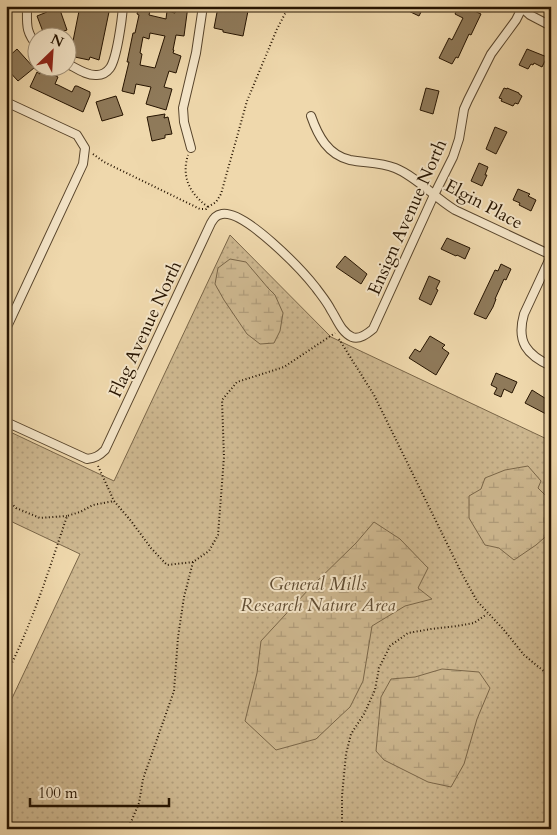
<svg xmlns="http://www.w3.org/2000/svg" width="557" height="835" font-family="Cardo,serif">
<defs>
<pattern id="green-dots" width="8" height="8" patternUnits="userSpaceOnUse" patternTransform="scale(1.25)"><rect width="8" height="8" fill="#cdb78f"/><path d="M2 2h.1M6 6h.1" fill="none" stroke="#b09c7a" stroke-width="1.8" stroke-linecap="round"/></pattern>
<pattern id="wetland-marsh" width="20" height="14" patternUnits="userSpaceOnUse" patternTransform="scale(1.25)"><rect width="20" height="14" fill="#cdb78f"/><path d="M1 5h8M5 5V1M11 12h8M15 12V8" fill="none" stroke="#b09c7a"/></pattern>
</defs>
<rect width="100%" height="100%" fill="#efd8ac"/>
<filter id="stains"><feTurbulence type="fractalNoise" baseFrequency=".004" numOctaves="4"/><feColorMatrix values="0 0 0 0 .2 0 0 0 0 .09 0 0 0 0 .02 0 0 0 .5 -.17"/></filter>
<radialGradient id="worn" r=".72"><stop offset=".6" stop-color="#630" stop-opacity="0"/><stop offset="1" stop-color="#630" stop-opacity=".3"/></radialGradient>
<polygon fill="url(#green-dots)" stroke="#7a6648" points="230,235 331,337 551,441 551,818 545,829 6,829 6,711 80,554 6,519 6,430 114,481"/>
<g fill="url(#wetland-marsh)" stroke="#7a6648">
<polygon points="230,259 246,262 268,288 275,295 283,313 280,331 274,343 260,344 247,334 224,300 215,284 218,268"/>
<polygon points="528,466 541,481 538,488 551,501 551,532 536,545 514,560 499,548 485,545 469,518 469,496 481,489 485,478 505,470"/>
<polygon points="374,522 400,539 428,568 418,588 432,599 405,606 372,626 363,681 350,707 335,721 316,739 276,750 245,721 257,673 261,641 309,589 356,543"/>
<polygon points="442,669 479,672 490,688 477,719 464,764 451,787 428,782 384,760 376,751 381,697 391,679 415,677"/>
</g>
<g fill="#8f7a5a" stroke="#261401" fill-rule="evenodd">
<polygon points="80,6 110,7 99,60 90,57 89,60 70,56"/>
<path d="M139 6H151L149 15 166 19 167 11 175 13 177 6H188L184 36 176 35 173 50H174L173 53 181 56 176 73 169 71 164 87 172 89 166 110 146 104 151 87 136 84 134 94 122 91 129 62H127L133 33H135L139 15 137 14ZM150 33 165 36 155 68 140 65 142 54 140 53 143 37 149 39Z"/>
<polygon points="398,6 424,6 419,16"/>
<polygon points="459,6 468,8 481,14 471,35 469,34 458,58 456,57 452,64 439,58 449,38 452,40 463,18 455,14"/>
<polygon points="59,7 67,30 45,37 37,16 47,12 47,11"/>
<polygon points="218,7 227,9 227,7 248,11 243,36 223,32 223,30 214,28"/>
<polygon points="17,49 34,68 18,81 6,68 6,59"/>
<polygon points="527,49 547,57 542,67 534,63 533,65 531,64 528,69 519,65"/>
<polygon points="42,69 58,77 55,84 58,85 72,92 75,86 77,86 90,92 90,95 83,112 30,87 37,72 40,74"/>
<polygon points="426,88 439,91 433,114 420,110"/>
<polygon points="504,88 507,89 507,88 519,93 519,94 522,96 518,104 515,103 513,106 501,101 502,99 499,98"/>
<polygon points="116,96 123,115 102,121 96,102"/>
<polygon points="165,114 164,118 168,117 172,134 165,135 165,138 152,141 147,117"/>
<polygon points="495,127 507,132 496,154 486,149"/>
<polygon points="479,163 488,167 485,175 487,175 482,186 471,181"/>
<polygon points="518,189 530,194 528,196 536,200 531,211 519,205 520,203 513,200"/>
<polygon points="447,238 470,248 465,259 457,255 456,256 441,249"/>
<polygon points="345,256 367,274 361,284 336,267"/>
<polygon points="501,264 511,269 506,280 504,279 495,299 496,299 493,307 486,319 474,314 495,270 498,271"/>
<polygon points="429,276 440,281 436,289 438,290 431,305 419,299"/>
<polygon points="430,336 445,345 442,348 449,353 436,375 409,358 415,349 420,352"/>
<polygon points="496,373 517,382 512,393 504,389 501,397 494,394 497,388 491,385"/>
<polygon points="532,390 551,402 551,410 548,415 525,403"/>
</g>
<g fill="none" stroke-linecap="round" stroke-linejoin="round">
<g stroke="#58452c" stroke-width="10">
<g id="minor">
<path d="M27 6C27 25 25 31 38 47"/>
<polyline points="520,6 530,15 551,26"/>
<path d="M68 64C76 68 87 76 97 75 102 75 107 72 110 68 117 58 122 19 123 6"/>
<polyline points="6,102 77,135 85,148 83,164 6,329"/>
<path d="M311 116C318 136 328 155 350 160 365 163 380 162 395 168 417 177 435 198 455 210L551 255"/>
<polyline points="191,148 184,122 183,108 196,53 203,6"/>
<path d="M551 256 524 314C516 342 527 355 551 366"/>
<path d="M6 422 87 459C95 458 99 456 105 450L211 223C214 218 216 215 222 214 245 210 302 270 316 288 321 295 327 302 331 310 337 319 341 332 352 337 359 340 367 334 373 329L434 195 453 157 459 139 464 109 468 100 491 54 516 20 523 6"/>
</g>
</g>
<g stroke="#261401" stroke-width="2" stroke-dasharray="1 2.5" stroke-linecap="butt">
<path d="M93 154 104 162 200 209H206L208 207C190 194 181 177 188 155"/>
<polyline points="208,207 216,202 221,194 247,101 277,29 289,6"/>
<polyline points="339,339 374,395 461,572 477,601 504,630 524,655 551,677"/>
<polyline points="98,466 114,501 131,521 151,548 167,565 193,562"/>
<polyline points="6,498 16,508 40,518 67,516"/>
<path d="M6 675C32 624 49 570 67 516L80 512 93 505 114 501"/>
<polyline points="126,829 131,822 139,803 143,779 174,691 178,637 184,597 193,562 209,551 218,535 224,457 222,400 237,382 284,367 335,333"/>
<polyline points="342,829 342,796 346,754 351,734 364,714 375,690 379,668 390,646 408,633 431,629 457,626 474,623 487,614"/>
</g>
<use href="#minor" stroke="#f5e6c9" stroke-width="8"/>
</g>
<g text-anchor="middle" stroke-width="4" stroke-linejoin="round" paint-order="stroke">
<g font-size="18" fill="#261401" stroke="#f5e6c9">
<text transform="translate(484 204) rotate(28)" y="6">Elgin Place</text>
<text transform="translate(407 217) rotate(-66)" y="6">Ensign Avenue North</text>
<text transform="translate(145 329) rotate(-65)" y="6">Flag Avenue North</text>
</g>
<g font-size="18" font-style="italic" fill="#604d33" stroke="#f5e6c9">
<text x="318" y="590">General Mills<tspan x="318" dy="21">Research Nature Area</tspan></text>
</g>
</g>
<rect width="557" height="835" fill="none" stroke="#efd8ac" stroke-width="25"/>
<rect x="8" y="8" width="542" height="820" fill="none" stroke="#261401" stroke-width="2.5"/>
<rect x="12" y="12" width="532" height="810" fill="none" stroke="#261401"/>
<g transform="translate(52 52) rotate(25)"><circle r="24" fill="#f5e6c9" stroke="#a29279"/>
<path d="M0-4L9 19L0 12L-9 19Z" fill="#8f2418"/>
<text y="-8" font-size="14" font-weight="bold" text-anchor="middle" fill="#261401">N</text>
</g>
<path d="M30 798v8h139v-8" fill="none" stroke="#261401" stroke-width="2.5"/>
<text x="38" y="798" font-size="15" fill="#261401" stroke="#f5e6c9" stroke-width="4" paint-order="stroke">100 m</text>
<rect width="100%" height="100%" filter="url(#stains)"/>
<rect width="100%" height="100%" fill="url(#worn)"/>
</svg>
